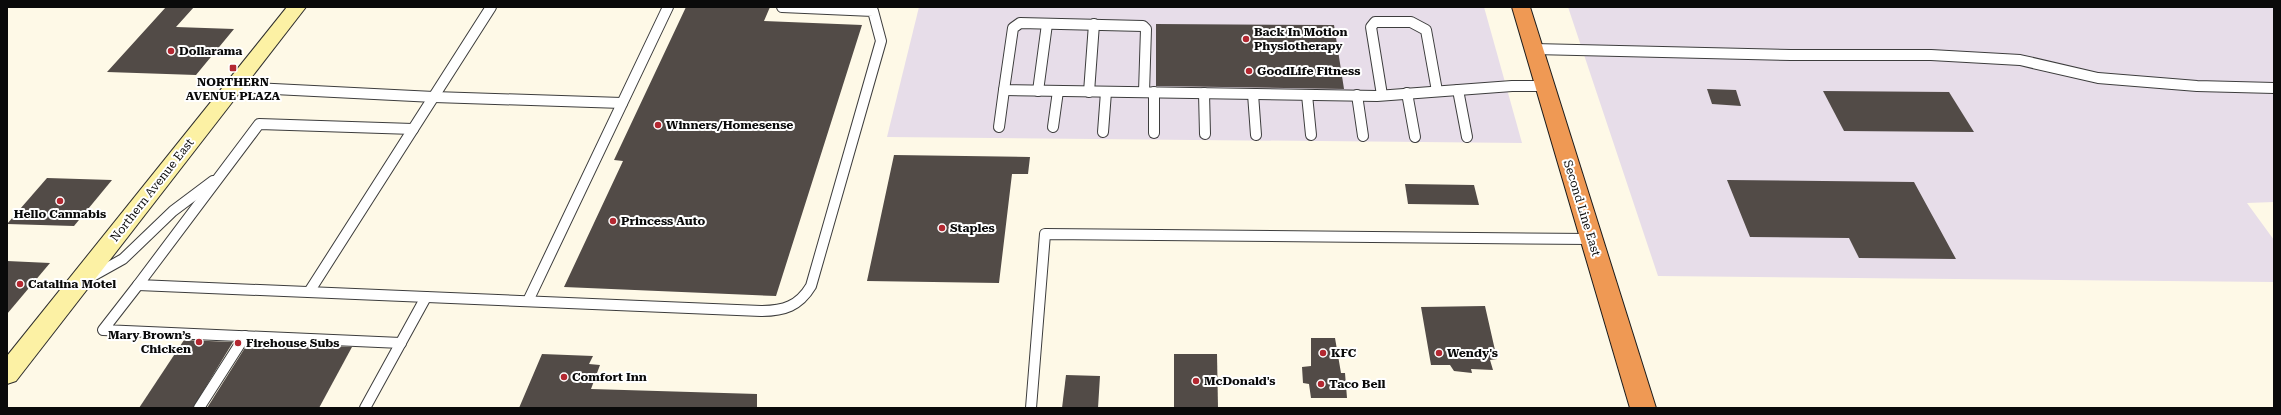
<svg xmlns="http://www.w3.org/2000/svg" width="2281" height="415" font-family="'Roboto Serif',serif">
<rect width="100%" height="100%" fill="#fef9e7"/>
<g fill="#e7dde9">
<polygon points="919,7 1484,7 1522,143 887,137"/>
<polygon points="1568,7 2274,7 2274,202 2247,203 2274,240 2274,282 1658,276"/>
</g>
<g fill="#524b47">
<polygon points="166,7 194,7 176,27 234,29 196,75 107,72"/>
<polygon points="686,7 770,7 764,21 862,25 776,296 564,287 623,161 614,160"/>
<polygon points="1156,24 1334,25 1344,89 1156,86"/>
<polygon points="1707,89 1736,90 1741,106 1712,104"/>
<polygon points="1823,91 1949,92 1974,132 1844,131"/>
<polygon points="894,155 1030,157 1028,174 1012,174 999,283 867,281"/>
<polygon points="47,178 112,180 74,226 7,224"/>
<polygon points="1727,180 1914,182 1956,259 1859,258 1849,238 1750,237"/>
<polygon points="1405,184 1474,185 1479,205 1408,204"/>
<polygon points="7,261 50,263 7,314"/>
<polygon points="1485,306 1497,359 1490,360 1493,370 1471,369 1472,373 1454,371 1450,365 1431,365 1421,307"/>
<polygon points="1311,338 1335,338 1341,373 1345,373 1347,398 1311,398 1309,384 1303,383 1302,367 1311,366"/>
<polygon points="184,340 233,342 193,408 139,408"/>
<polygon points="248,343 352,347 319,408 207,408"/>
<polygon points="542,354 593,356 589,364 600,365 591,389 757,394 757,408 519,408"/>
<polygon points="1174,354 1217,354 1218,408 1174,408"/>
<polygon points="1066,375 1100,376 1098,408 1062,408"/>
</g>
<g fill="none" stroke-linecap="round" stroke-linejoin="round">
<g stroke="#3d3d3d" stroke-width="12">
<g id="lane">
<polyline points="1534,49 1791,55 1931,55 2020,60 2098,78 2197,86 2274,88"/>
<polyline points="234,87 434,97 622,103"/>
<polyline points="1458,90 1467,137"/>
<polyline points="1038,91 1047,24"/>
<polyline points="1089,92 1094,24"/>
<polyline points="1144,92 1146,29 1143,26 1020,23 1013,28 1004,90 1377,96 1512,86 1545,86"/>
<polyline points="1154,92 1154,133"/>
<polyline points="1204,93 1205,134"/>
<polyline points="1407,93 1415,137"/>
<polyline points="1253,94 1256,135"/>
<polyline points="1307,95 1311,135"/>
<polyline points="1357,95 1363,136"/>
<polyline points="1382,95 1371,27 1375,22 1411,22 1426,30 1437,91"/>
<polyline points="999,127 1004,90"/>
<polyline points="1053,127 1058,91"/>
<path d="M413 129 259 124 138 285 761 311C784 311 799 306 811 286L881 41 873 11 782 7"/>
<polyline points="1103,132 1106,92"/>
<polyline points="89,278 123,259 173,211 213,181"/>
<polyline points="138,285 103,330 401,343"/>
<polyline points="309,292 491,7"/>
<polyline points="528,301 668,7"/>
<polyline points="199,408 245,336"/>
<polyline points="365,408 426,297"/>
<polyline points="1031,408 1045,234 1591,239"/>
</g>
</g>
<g stroke="#2c2c2c" stroke-width="2">
<polygon id="secondary" points="287,7 306,7 16,381 7,384 7,356"/>
</g>
<g stroke="#1b1b1b" stroke-width="2">
<polygon id="highway" points="1512,7 1530,7 1656,408 1630,408"/>
</g>
<use href="#lane" stroke="#fff" stroke-width="10"/>
<use href="#secondary" fill="#fcf1a4" fill-rule="evenodd"/>
<use href="#highway" fill="#ef9954" fill-rule="evenodd"/>
</g>
<g fill="#b32831" stroke="#fff" stroke-width="1.5">
<circle cx="1246" cy="39" r="4"/>
<circle cx="171" cy="51" r="4"/>
<rect x="229" y="64" width="8" height="8" rx="2"/>
<circle cx="1249" cy="71" r="4"/>
<circle cx="658" cy="125" r="4"/>
<circle cx="60" cy="201" r="4"/>
<circle cx="613" cy="221" r="4"/>
<circle cx="942" cy="228" r="4"/>
<circle cx="20" cy="284" r="4"/>
<circle cx="199" cy="342" r="4"/>
<circle cx="238" cy="343" r="4"/>
<circle cx="1323" cy="353" r="4"/>
<circle cx="1439" cy="353" r="4"/>
<circle cx="564" cy="377" r="4"/>
<circle cx="1196" cy="381" r="4"/>
<circle cx="1321" cy="384" r="4"/>
</g>
<g text-anchor="middle" stroke-width="4" stroke-linejoin="round" paint-order="stroke">
<g font-size="12" font-weight="bold" fill="#0a0a0a" stroke="#fff" text-anchor="start">
<text x="1254" y="36">Back In Motion<tspan x="1254" dy="14">Physiotherapy</tspan></text>
<text x="179" y="55">Dollarama</text>
<text x="1257" y="75">GoodLife Fitness</text>
<text x="233" y="86" text-anchor="middle">NORTHERN<tspan x="233" dy="14">AVENUE PLAZA</tspan></text>
<text x="666" y="129">Winners/Homesense</text>
<text x="60" y="218" text-anchor="middle">Hello Cannabis</text>
<text x="621" y="225">Princess Auto</text>
<text x="950" y="232">Staples</text>
<text x="28" y="288">Catalina Motel</text>
<text x="191" y="339" text-anchor="end">Mary Brown’s<tspan x="191" dy="14">Chicken</tspan></text>
<text x="246" y="347">Firehouse Subs</text>
<text x="1331" y="357">KFC</text>
<text x="1447" y="357">Wendy's</text>
<text x="572" y="381">Comfort Inn</text>
<text x="1204" y="385">McDonald's</text>
<text x="1329" y="388">Taco Bell</text>
</g>
<g font-size="12" fill="#0a0a0a" stroke="#fff">
<text transform="translate(152 190) rotate(-52)" y="4">Northern Avenue East</text>
<text transform="translate(1582 208) rotate(73)" y="4">Second Line East</text>
</g>
</g>
<rect width="2281" height="415" fill="none" stroke="#0a0a0a" stroke-width="16"/>
</svg>
